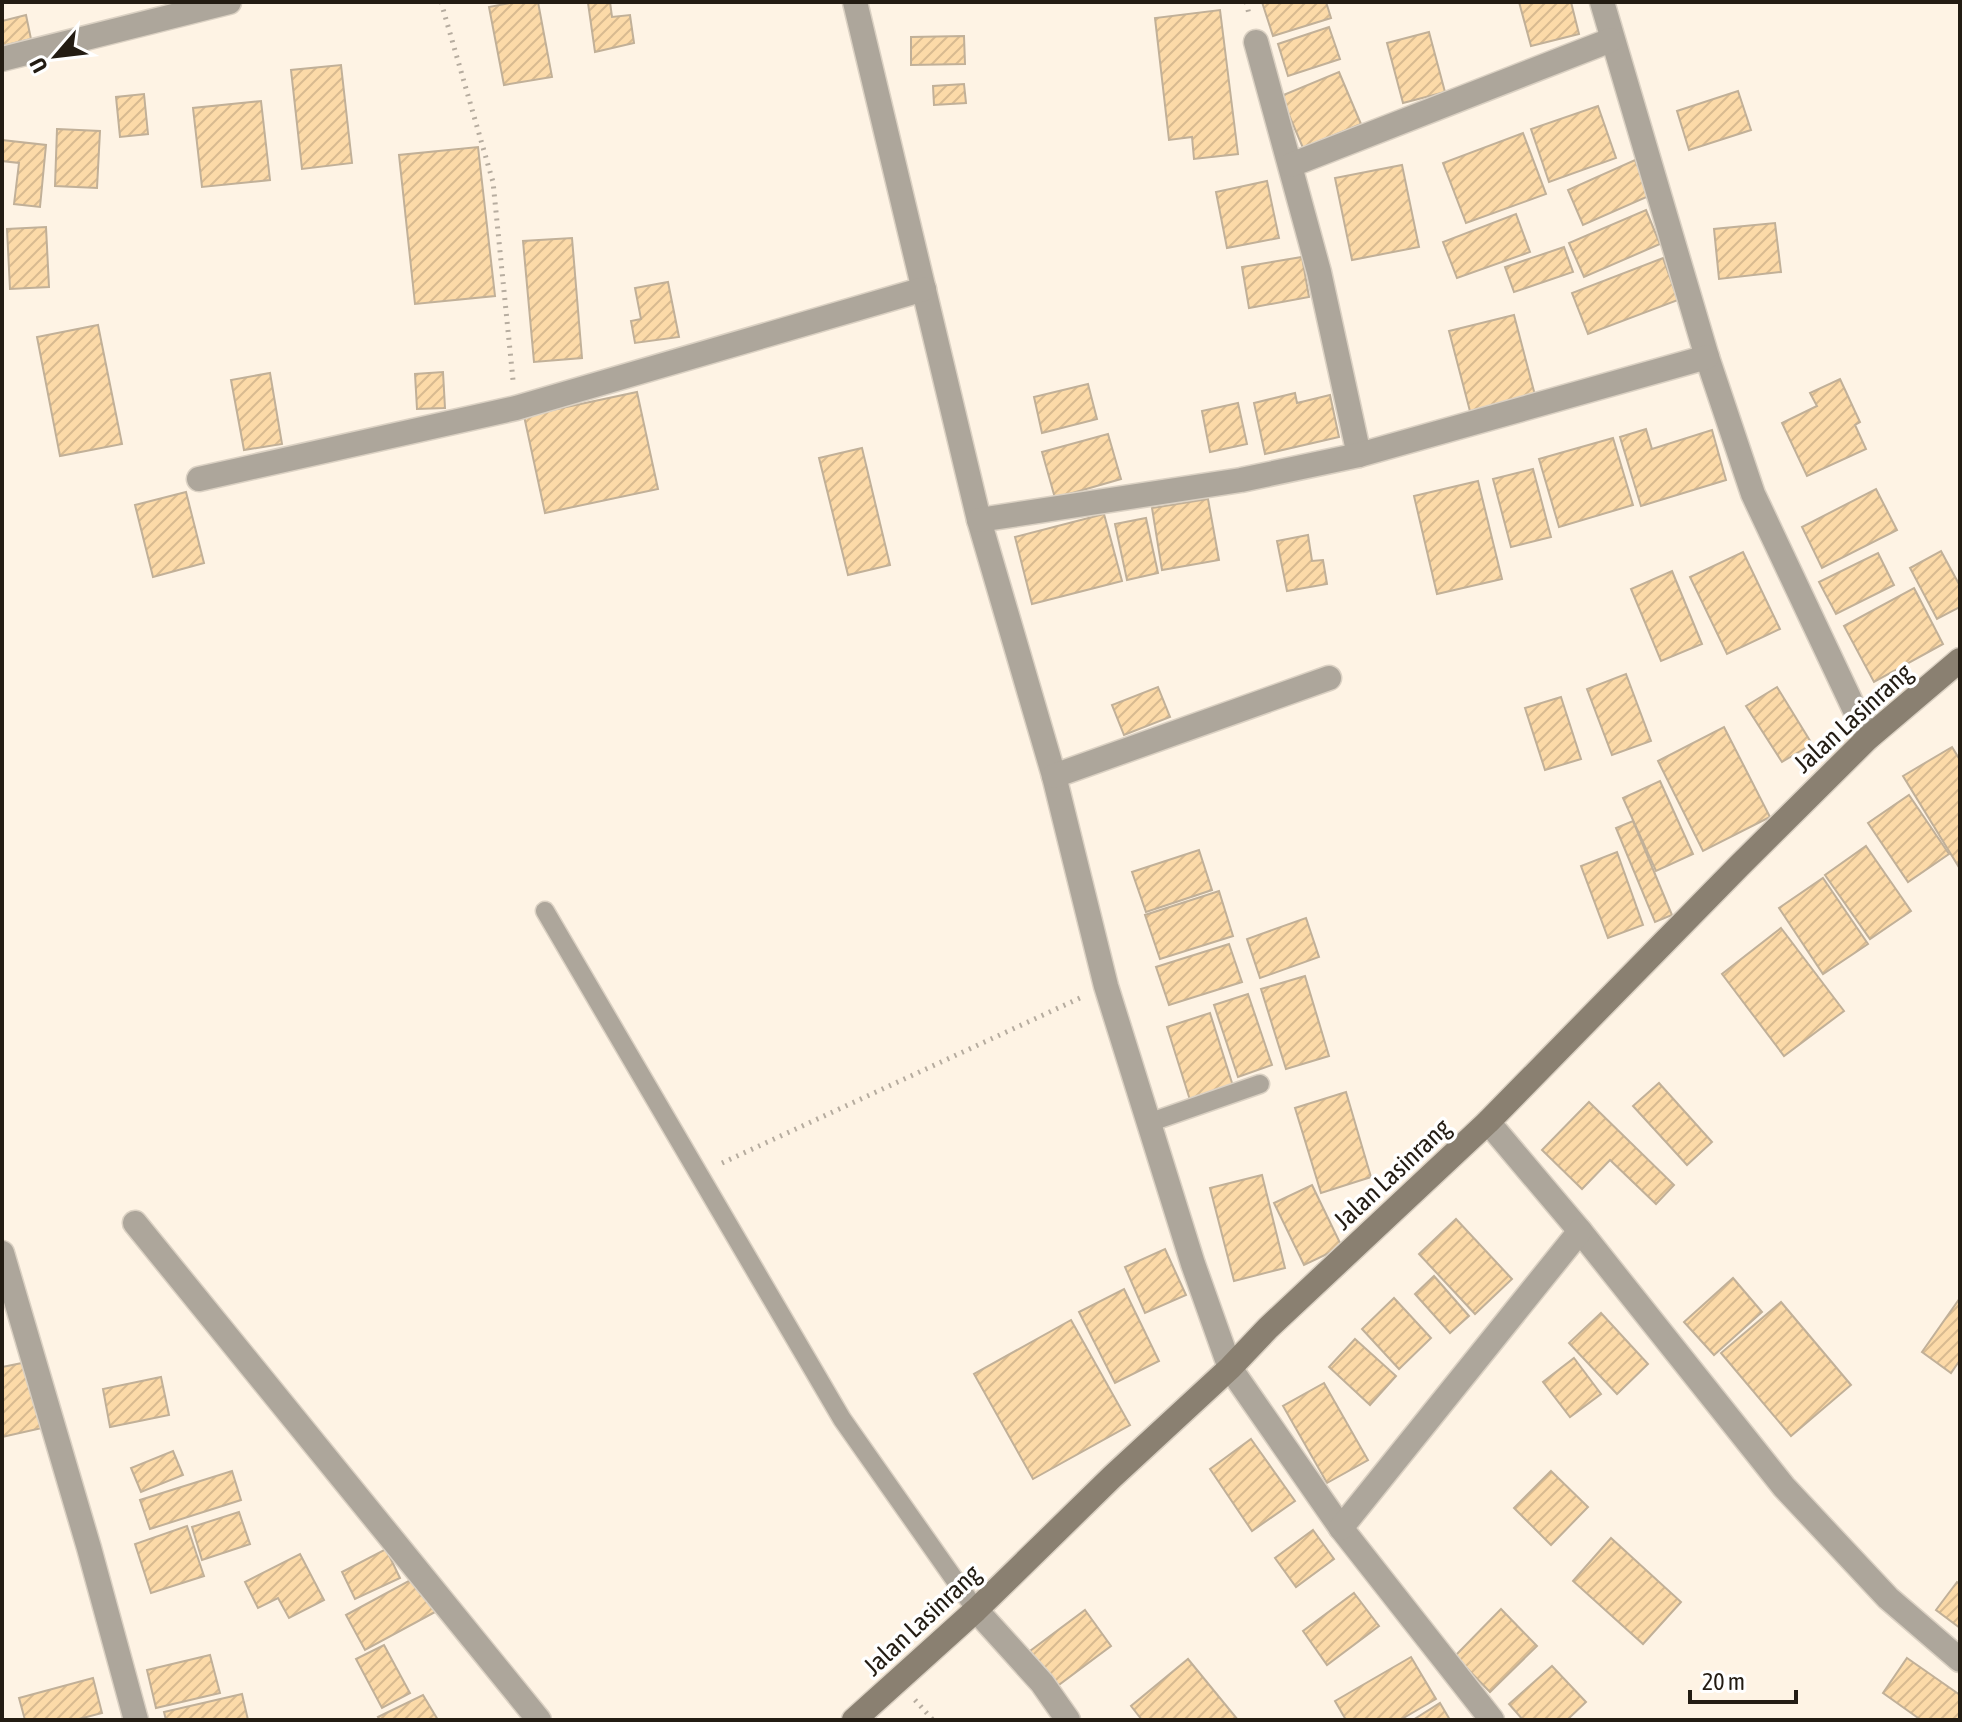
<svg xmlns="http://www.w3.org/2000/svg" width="1962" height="1722" font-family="'Asap Condensed',sans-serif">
<defs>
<pattern id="building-hatch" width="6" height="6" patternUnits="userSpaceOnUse" patternTransform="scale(2)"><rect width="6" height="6" fill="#fcdaa8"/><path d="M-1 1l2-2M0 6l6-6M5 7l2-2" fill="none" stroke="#d8ba90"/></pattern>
</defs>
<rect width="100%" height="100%" fill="#fef3e4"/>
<g fill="url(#building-hatch)" stroke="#c1b098" stroke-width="2">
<polygon points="515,2 538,2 552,77 504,85 489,7"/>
<polygon points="610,2 612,17 630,15 634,43 595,52 588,3"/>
<polygon points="1262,2 1326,2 1331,18 1273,36"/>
<polygon points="1519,2 1571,2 1579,34 1531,46"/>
<polygon points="1220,10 1238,154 1194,159 1192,137 1169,140 1155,18"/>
<polygon points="26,15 31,39 2,46 2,21"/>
<polygon points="1329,27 1340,59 1288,76 1278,44"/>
<polygon points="1429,32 1445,92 1403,103 1387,43"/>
<polygon points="964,36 965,64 911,65 911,37"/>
<polygon points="341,65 352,163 302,169 291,70"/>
<polygon points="1339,72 1361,124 1303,148 1281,96"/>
<polygon points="964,84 966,103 934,105 933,86"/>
<polygon points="1738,91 1751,130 1689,150 1677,111"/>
<polygon points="144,94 148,134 120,137 116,97"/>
<polygon points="261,101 270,180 202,187 193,108"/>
<polygon points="1598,106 1616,158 1549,182 1531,129"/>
<polygon points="57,129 100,131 97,188 55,186"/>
<polygon points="1523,133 1546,194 1466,223 1443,163"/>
<polygon points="2,140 46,145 40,207 14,204 19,163 2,161"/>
<polygon points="478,147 495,296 415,304 399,155"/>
<polygon points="1635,160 1651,195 1583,225 1568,190"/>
<polygon points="1402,165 1419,247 1352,260 1335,178"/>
<polygon points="1267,181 1279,238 1227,248 1216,192"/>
<polygon points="1646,210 1660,244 1584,277 1569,243"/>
<polygon points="1516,214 1530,252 1457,278 1443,242"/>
<polygon points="1775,223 1781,272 1719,279 1714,229"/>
<polygon points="46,227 49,287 10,289 7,229"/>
<polygon points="572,238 582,358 534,362 523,241"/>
<polygon points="1564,247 1573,272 1514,292 1505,267"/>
<polygon points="1302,257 1309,297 1249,308 1242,267"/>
<polygon points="1663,258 1678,300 1588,334 1572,293"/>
<polygon points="668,282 679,337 635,343 631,321 641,319 635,288"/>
<polygon points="1514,315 1536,399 1471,415 1449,331"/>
<polygon points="98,325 122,444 60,456 37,337"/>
<polygon points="443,372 445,408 417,409 415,374"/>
<polygon points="270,373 282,444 244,450 231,380"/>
<polygon points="1840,379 1860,422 1855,425 1866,449 1807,476 1782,423 1817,406 1810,393"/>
<polygon points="1088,384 1097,419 1042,433 1034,397"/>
<polygon points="637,392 658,489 545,513 524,416"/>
<polygon points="1295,393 1297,403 1330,395 1339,437 1265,454 1254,403"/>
<polygon points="1238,403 1247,444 1210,452 1202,411"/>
<polygon points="1646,429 1652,449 1712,430 1726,480 1641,506 1620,437"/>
<polygon points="1108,434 1121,479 1055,498 1042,452"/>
<polygon points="1613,438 1633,505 1559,527 1539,459"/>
<polygon points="862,448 890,565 848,575 819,458"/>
<polygon points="1533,469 1551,537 1511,547 1493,479"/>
<polygon points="1478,481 1502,579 1437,594 1414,496"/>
<polygon points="1876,489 1897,530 1822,568 1802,527"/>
<polygon points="186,492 204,563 153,577 135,505"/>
<polygon points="1208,499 1219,560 1162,570 1152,508"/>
<polygon points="1104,514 1122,581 1032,604 1015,537"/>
<polygon points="1146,518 1158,573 1127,580 1115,524"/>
<polygon points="1308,535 1312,561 1323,560 1327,584 1287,591 1277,541"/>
<polygon points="1941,551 1960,586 1960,607 1937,619 1910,568"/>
<polygon points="1743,552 1780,629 1727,654 1690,577"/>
<polygon points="1878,553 1894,585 1836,614 1819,582"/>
<polygon points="1672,571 1702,644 1661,661 1631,589"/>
<polygon points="1914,588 1943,644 1874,682 1844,626"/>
<polygon points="1626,674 1651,741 1612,755 1587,689"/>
<polygon points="1158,687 1170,717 1124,735 1112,705"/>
<polygon points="1777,687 1812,744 1782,762 1746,706"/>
<polygon points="1561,697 1581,759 1545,770 1525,708"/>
<polygon points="1724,727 1770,817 1703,851 1658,761"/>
<polygon points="1952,747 1960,760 1960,869 1903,776"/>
<polygon points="1660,781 1693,854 1656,871 1623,798"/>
<polygon points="1909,795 1949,854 1908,882 1868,823"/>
<polygon points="1633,821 1672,915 1655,922 1616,828"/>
<polygon points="1866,846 1911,911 1870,939 1825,875"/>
<polygon points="1199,850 1212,890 1146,912 1132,872"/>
<polygon points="1617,852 1643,925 1608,938 1581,866"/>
<polygon points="1823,878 1868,944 1823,974 1779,908"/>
<polygon points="1219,891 1233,936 1160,959 1145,915"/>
<polygon points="1306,918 1319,957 1260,978 1247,939"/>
<polygon points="1781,928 1844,1011 1784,1056 1722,974"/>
<polygon points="1229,944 1242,982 1169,1005 1156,967"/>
<polygon points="1305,976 1329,1056 1286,1069 1261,989"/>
<polygon points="1248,994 1272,1065 1238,1077 1214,1005"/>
<polygon points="1210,1013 1233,1086 1190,1100 1167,1027"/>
<polygon points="1659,1083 1712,1142 1687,1165 1633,1106"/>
<polygon points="1346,1092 1371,1177 1321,1193 1295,1108"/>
<polygon points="1589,1102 1674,1185 1656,1204 1610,1160 1582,1189 1542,1150"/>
<polygon points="1262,1175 1285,1268 1234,1281 1210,1188"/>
<polygon points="1312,1185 1342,1247 1304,1265 1274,1203"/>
<polygon points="1456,1219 1512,1279 1475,1314 1419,1254"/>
<polygon points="1165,1249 1186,1295 1145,1313 1125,1267"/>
<polygon points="1434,1276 1469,1316 1450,1333 1415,1294"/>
<polygon points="1733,1278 1762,1312 1714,1355 1684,1322"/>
<polygon points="1124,1289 1159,1361 1115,1383 1079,1312"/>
<polygon points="1394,1298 1431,1338 1399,1369 1362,1329"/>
<polygon points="1960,1298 1960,1360 1951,1373 1922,1352"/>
<polygon points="1781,1302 1851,1385 1791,1436 1721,1353"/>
<polygon points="1601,1313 1648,1364 1617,1394 1569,1343"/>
<polygon points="1071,1320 1130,1425 1033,1479 974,1374"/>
<polygon points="1355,1339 1396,1376 1370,1405 1329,1367"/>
<polygon points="1574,1358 1601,1394 1570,1417 1543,1382"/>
<polygon points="27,1362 42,1428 2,1437 2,1367"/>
<polygon points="161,1377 169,1415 110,1427 103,1389"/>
<polygon points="1324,1383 1368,1460 1327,1483 1283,1406"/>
<polygon points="1251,1439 1295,1501 1252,1531 1210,1469"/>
<polygon points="173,1451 183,1475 141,1492 131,1468"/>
<polygon points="232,1471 241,1500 150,1529 140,1500"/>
<polygon points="1551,1471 1588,1507 1551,1545 1514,1508"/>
<polygon points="239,1512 250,1544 202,1560 192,1527"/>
<polygon points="187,1526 204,1576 151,1593 135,1544"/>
<polygon points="1313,1530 1334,1559 1296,1587 1275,1558"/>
<polygon points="1611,1538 1681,1602 1643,1644 1573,1581"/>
<polygon points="386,1549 400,1578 355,1599 342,1572"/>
<polygon points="300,1554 324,1600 289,1618 278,1598 258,1608 245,1582"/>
<polygon points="416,1577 435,1612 365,1650 346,1615"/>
<polygon points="1957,1582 1960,1584 1960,1628 1936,1610"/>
<polygon points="1354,1593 1379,1626 1327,1665 1303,1631"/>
<polygon points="1501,1609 1537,1646 1490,1692 1455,1656"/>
<polygon points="1085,1610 1111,1646 1056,1687 1030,1651"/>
<polygon points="384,1645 410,1693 382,1708 356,1659"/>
<polygon points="210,1655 220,1693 156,1708 147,1670"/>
<polygon points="1411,1657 1436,1699 1400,1720 1346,1720 1335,1701"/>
<polygon points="1907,1658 1960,1695 1960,1720 1921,1720 1883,1693"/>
<polygon points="1188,1659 1238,1720 1142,1720 1131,1706"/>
<polygon points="1552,1666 1586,1702 1567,1720 1523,1720 1509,1704"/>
<polygon points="93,1678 102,1713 75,1720 25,1720 19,1698"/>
<polygon points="242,1694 248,1720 166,1720 164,1712"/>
<polygon points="423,1695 438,1720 380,1720 378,1717"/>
<polygon points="1440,1703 1450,1720 1413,1720"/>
</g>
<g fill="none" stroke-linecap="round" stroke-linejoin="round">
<g stroke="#dbd1c3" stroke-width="21">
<g id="lane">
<polyline points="545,911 842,1419 976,1610"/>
<polyline points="1148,1123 1260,1084"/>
</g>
</g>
<g stroke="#dbd1c3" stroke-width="27">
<g id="street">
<polyline points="855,2 979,520 1054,776 1106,986 1193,1264 1230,1368 1341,1528 1492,1720"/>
<polyline points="1602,2 1707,357 1753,494 1868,738"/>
<polyline points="1256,42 1319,272 1359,455"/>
<polyline points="2,59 229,2"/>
<polyline points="1291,165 1611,40"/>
<polyline points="199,479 516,408 924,289"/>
<polyline points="979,520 1241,480 1359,455 1707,357"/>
<polyline points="1054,776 1329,678"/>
<polyline points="1488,1122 1580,1231 1784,1487 1888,1598 1960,1660"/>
<polyline points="135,1223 539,1720"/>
<polyline points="2,1253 89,1548 136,1720"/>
<polyline points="1341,1528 1580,1231"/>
<polyline points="976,1610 1042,1683 1068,1720"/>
</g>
</g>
<g stroke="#dbd1c3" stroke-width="27">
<polyline id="secondary" points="854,1720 976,1610 1112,1477 1230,1368 1268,1328 1488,1122 1739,866 1868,738 1960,660"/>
</g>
<g stroke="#b6ac9f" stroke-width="5" stroke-dasharray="2 6" stroke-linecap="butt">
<polyline points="441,2 493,182 513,380"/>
<polyline points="1246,2 1249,14"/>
<polyline points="722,1163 1080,998"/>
<polyline points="915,1700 933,1720"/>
</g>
<use href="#lane" stroke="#ada69b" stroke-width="18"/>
<use href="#street" stroke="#ada69b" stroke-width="24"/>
<use href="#secondary" stroke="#8a8071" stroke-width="24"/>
</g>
<g text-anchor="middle" stroke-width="7" stroke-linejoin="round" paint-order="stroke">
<g font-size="26" fill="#231c13" stroke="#fff">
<text transform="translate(1853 718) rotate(-42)" y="9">Jalan Lasinrang</text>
<text transform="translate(1392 1174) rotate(-43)" y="9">Jalan Lasinrang</text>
<text transform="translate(922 1620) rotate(-43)" y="9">Jalan Lasinrang</text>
</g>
</g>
<rect width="1962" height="1722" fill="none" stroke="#231c13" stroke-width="8"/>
<g transform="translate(56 56) rotate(242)" stroke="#ffffff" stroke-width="6" paint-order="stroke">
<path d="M0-6L14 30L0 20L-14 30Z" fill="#231c13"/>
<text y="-12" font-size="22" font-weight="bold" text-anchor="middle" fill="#231c13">U</text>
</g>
<path d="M1690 1690v12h106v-12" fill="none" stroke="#231c13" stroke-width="4"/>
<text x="1702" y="1690" font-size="24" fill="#231c13" stroke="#ffffff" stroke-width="6" paint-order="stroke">20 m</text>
</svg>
